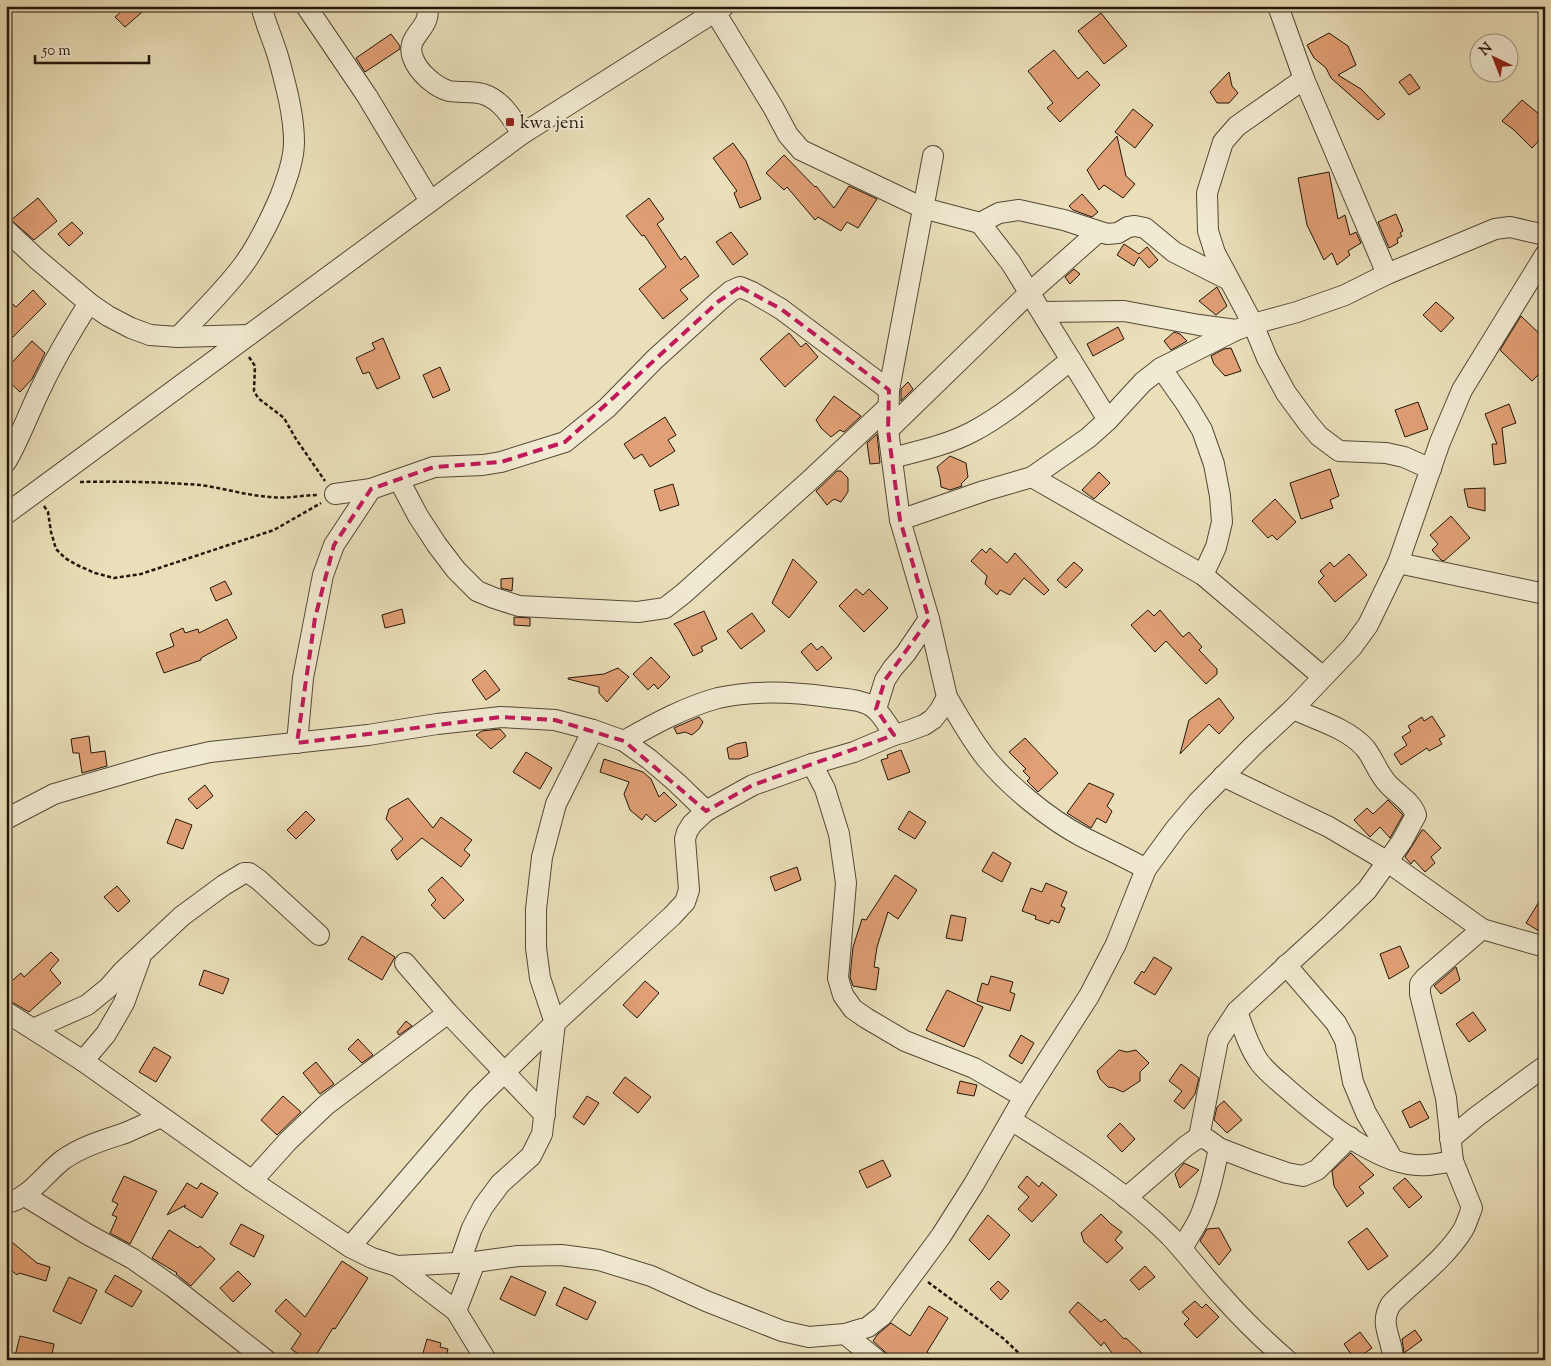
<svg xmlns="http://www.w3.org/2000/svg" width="1551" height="1366" font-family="'Sorts Mill Goudy',serif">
<rect width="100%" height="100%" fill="#eadfb9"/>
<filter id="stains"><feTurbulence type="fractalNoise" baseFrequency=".004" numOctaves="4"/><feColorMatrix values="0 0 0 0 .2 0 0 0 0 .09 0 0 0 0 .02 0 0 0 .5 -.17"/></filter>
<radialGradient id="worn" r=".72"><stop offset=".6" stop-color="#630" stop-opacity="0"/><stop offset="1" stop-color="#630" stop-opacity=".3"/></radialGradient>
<g fill="#e09f74" stroke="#22160a">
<polygon points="127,6 149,6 125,27 115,17"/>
<polygon points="1101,13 1127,46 1104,64 1078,31"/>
<polygon points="1329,33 1348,46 1356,65 1338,75 1361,89 1385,114 1378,120 1331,78 1326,68 1314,58 1307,45"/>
<polygon points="391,34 400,46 400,49 365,72 356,58"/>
<polygon points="1054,50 1078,79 1087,71 1100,85 1060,122 1047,108 1053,103 1028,71"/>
<polygon points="1229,72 1232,86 1238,93 1229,103 1217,103 1210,92"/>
<polygon points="1410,74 1420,88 1409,95 1399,82"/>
<polygon points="1522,100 1545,119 1545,134 1532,148 1514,130 1502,121"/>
<polygon points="1133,109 1153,125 1135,148 1115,132"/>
<polygon points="1117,136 1126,176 1135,184 1123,198 1104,185 1099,190 1087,170"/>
<polygon points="733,143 746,161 761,199 740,208 734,193 737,191 713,158"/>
<polygon points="784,155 815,187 816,186 834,208 849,186 877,199 858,228 847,222 841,231 818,217 815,220 787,187 784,190 766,173"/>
<polygon points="1329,172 1338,219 1345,215 1350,235 1356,232 1361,243 1348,251 1350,255 1337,265 1332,253 1324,260 1307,225 1298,178"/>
<polygon points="1082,194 1098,212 1092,217 1073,210 1069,206"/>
<polygon points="38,198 57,221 34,240 11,220"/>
<polygon points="649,198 664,219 657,224 681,260 685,256 699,276 680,290 688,299 663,319 639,289 666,267 644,235 642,236 626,216"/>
<polygon points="1396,214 1403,231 1400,233 1402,236 1397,239 1398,243 1389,248 1378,222"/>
<polygon points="72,222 83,233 69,246 58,234"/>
<polygon points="731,232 748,254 733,265 716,242"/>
<polygon points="1124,244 1139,254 1147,247 1158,260 1149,268 1139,257 1134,266 1117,255"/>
<polygon points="1074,269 1080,274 1070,284 1065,277"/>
<polygon points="1217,287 1227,306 1216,315 1199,301"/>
<polygon points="33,290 46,304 13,337 6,330 6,298 16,307"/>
<polygon points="1436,302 1454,318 1441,332 1423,315"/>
<polygon points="1521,316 1545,339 1545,368 1532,381 1500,350"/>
<polygon points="1118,327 1124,339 1093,356 1087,344"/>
<polygon points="1174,332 1180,334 1187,341 1171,350 1164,341"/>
<polygon points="789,333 801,347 806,343 818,357 785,387 760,359"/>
<polygon points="383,338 400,378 377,389 369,372 363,374 356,358 375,349 372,343"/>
<polygon points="32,341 45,353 32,379 20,392 6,379 6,369"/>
<polygon points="1231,348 1241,371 1225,376 1214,364 1211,356 1224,349"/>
<polygon points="440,367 450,390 433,398 423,375"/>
<polygon points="908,382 913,389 901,401 901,389"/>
<polygon points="834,396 861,416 844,432 840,430 831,437 821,428 816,420"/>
<polygon points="1418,402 1428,429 1405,437 1395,410"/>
<polygon points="1509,404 1516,423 1502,428 1506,463 1494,465 1492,444 1497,444 1485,414"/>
<polygon points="665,417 676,435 668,440 675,451 650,467 642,454 634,459 624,444"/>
<polygon points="877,434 880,463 870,464 867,443"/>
<polygon points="950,456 966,463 968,477 961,484 962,486 950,490 941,487 940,478 937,467"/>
<polygon points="1330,469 1339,496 1330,500 1333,508 1301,519 1290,483"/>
<polygon points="837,471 841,471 848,478 848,492 841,502 834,499 827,505 816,491"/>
<polygon points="1099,472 1110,483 1094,499 1082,490"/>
<polygon points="673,484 679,505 660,511 654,490"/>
<polygon points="1485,488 1485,511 1468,507 1464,489"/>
<polygon points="1275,499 1296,522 1277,540 1272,535 1268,538 1252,521"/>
<polygon points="1451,516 1470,538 1444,561 1441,560 1432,550 1438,544 1430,535"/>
<polygon points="990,548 1007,563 1015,553 1049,590 1044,595 1024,578 1010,595 1000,590 997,595 985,584 987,576 971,561 982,549 986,553"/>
<polygon points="1349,554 1367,575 1335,602 1318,582 1324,576 1320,571 1330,562 1334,567"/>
<polygon points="793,559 817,582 789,618 772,603"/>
<polygon points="1074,562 1083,570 1066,588 1057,580"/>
<polygon points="513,578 512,591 501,588 501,579"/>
<polygon points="225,581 232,594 216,601 210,588"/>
<polygon points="856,589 863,595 869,589 888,608 864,632 839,606"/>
<polygon points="402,609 405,623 385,628 382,615"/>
<polygon points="1148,610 1154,616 1160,610 1183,637 1189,632 1202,647 1199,650 1217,669 1217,674 1206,684 1166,641 1155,652 1131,625"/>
<polygon points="704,611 717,639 701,647 703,651 693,656 679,630 674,624"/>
<polygon points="752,613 765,631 741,649 727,631"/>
<polygon points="514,617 530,618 530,626 514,625"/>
<polygon points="227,619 237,638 201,658 201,660 164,673 156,653 174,646 170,634 183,628 185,633 198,629 199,633"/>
<polygon points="811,643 817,650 822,646 832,658 817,671 801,652"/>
<polygon points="651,657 670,677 658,689 654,684 648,690 633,674"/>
<polygon points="618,668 629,677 607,702 599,693 599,687 568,679 568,678 604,674"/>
<polygon points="485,670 500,690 486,700 472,680"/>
<polygon points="1219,698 1234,718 1219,734 1209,724 1180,754 1189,720"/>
<polygon points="1432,716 1445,736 1439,739 1442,744 1429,751 1427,748 1401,765 1394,754 1407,745 1402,737 1411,731 1408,726 1422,717 1424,721"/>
<polygon points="699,717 703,722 699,729 692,735 685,732 677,734 674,728"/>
<polygon points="500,729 506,736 491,749 476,735 482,731"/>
<polygon points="89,736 91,753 105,751 107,766 82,773 79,753 73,753 71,739"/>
<polygon points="1025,738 1058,773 1038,792 1027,781 1030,778 1023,771 1026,769 1009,752"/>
<polygon points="746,742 748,756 739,759 729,759 727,748 736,744"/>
<polygon points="901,750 910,772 888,780 881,760 888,758 887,755"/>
<polygon points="526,752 552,768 540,789 513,772"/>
<polygon points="604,759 643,772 651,779 659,797 664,792 677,805 655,822 646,814 642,820 630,810 624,794 629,782 600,772"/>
<polygon points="1089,783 1114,794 1107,806 1112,811 1106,823 1097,818 1091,828 1067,813"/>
<polygon points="205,785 213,796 197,809 188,799"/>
<polygon points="408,798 433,828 441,817 472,840 464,850 470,855 461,867 422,838 397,860 391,850 403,839 386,819 389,809"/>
<polygon points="1388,800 1403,815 1390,838 1380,827 1370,837 1354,820 1367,808 1373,814"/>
<polygon points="306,811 315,820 296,839 287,830"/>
<polygon points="909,811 926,822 915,839 898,829"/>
<polygon points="176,819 192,825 183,849 167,843"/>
<polygon points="1422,830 1424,830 1441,848 1431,857 1435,863 1425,872 1414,860 1411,864 1405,857"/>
<polygon points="993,852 1011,863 1002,882 982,871"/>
<polygon points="797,867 801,880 775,891 770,877"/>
<polygon points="895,875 917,890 898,919 888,912 877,947 874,967 879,968 876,990 853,986 850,977 853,947 862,919 866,920"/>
<polygon points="442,877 464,900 444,919 431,905 436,900 428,890"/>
<polygon points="1046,883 1067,892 1061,906 1065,908 1059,923 1051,920 1049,924 1035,919 1036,916 1022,911 1031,888 1042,892"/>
<polygon points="117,886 130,901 118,912 104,897"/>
<polygon points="1545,892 1545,922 1539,931 1526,923"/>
<polygon points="951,915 966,918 962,941 946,938"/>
<polygon points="362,936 395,957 382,980 348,959"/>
<polygon points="1400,946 1409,967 1389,979 1380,954"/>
<polygon points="51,952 59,960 50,970 61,983 29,1012 10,1001 6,997 6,986 21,973 24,977"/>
<polygon points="1154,957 1172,968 1155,995 1134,983 1142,971 1144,973"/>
<polygon points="1456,967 1460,980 1441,994 1434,986"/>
<polygon points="204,970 229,979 223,994 199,985"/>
<polygon points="991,976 1013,982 1010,992 1015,994 1010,1011 977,1001 982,983 988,985"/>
<polygon points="645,981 659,993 637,1018 623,1005"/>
<polygon points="947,990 983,1007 964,1047 926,1030"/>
<polygon points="1473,1012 1486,1030 1469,1042 1456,1024"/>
<polygon points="406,1021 412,1026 399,1035 397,1032"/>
<polygon points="1021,1035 1034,1043 1022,1064 1009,1056"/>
<polygon points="358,1039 373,1055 362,1063 348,1049"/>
<polygon points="154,1047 171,1057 156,1082 139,1072"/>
<polygon points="1119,1050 1127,1052 1136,1050 1149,1063 1140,1072 1140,1081 1123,1092 1114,1088 1108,1087 1100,1079 1097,1071"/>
<polygon points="316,1062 334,1084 320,1094 303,1073"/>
<polygon points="1181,1064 1199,1078 1195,1094 1184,1109 1174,1101 1182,1091 1169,1081"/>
<polygon points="625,1077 651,1097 638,1113 613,1093"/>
<polygon points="960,1081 977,1085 974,1096 957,1093"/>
<polygon points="283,1096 301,1112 277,1135 261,1120"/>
<polygon points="587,1096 599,1103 584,1125 573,1117"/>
<polygon points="1224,1101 1242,1120 1227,1133 1214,1120 1217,1107"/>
<polygon points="1420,1101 1429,1118 1410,1128 1402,1111"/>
<polygon points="1120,1123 1135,1139 1122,1152 1107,1136"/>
<polygon points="1351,1153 1374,1175 1359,1187 1364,1193 1347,1207 1334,1186 1332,1171"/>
<polygon points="883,1160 891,1176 867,1188 859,1171"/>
<polygon points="1184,1163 1199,1170 1180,1188 1175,1174"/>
<polygon points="124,1176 157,1191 130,1244 110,1233 117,1217 112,1215 118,1204 112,1201"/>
<polygon points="1027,1176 1039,1187 1042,1182 1057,1195 1032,1222 1018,1209 1029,1197 1018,1187"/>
<polygon points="1405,1178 1422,1197 1409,1208 1393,1188"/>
<polygon points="187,1183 197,1189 201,1183 218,1193 202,1218 184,1207 186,1205 167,1215"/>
<polygon points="1101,1214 1111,1224 1122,1232 1115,1240 1123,1248 1107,1263 1084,1242 1081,1233"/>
<polygon points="988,1215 1010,1235 989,1260 969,1240"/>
<polygon points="241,1224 264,1236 254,1257 230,1244"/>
<polygon points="1219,1228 1231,1250 1219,1265 1200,1241 1207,1229"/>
<polygon points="1367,1228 1388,1256 1368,1270 1348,1242"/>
<polygon points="169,1230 198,1248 200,1246 215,1259 191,1286 176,1274 177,1273 152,1258"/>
<polygon points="6,1237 37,1263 50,1267 46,1281 19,1273 17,1275 6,1266"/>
<polygon points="342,1261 368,1278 335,1329 333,1328 313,1360 307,1360 291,1349 301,1334 275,1311 286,1299 305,1317"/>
<polygon points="1145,1266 1155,1277 1139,1290 1130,1280"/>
<polygon points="238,1271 251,1284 233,1302 220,1288"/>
<polygon points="115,1275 142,1291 132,1307 105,1292"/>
<polygon points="511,1276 546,1292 535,1316 500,1299"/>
<polygon points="69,1277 97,1290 81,1324 53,1311"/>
<polygon points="998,1281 1009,1291 1001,1300 990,1289"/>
<polygon points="564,1287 596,1302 587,1320 556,1305"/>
<polygon points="1195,1301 1202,1308 1206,1304 1219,1317 1197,1338 1184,1324 1189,1319 1182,1312"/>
<polygon points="1078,1302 1101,1322 1105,1319 1124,1339 1126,1338 1142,1353 1134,1360 1117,1360 1104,1342 1101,1346 1069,1312"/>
<polygon points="929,1306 948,1318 927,1352 936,1360 894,1360 873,1341 877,1335 891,1323 910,1336"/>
<polygon points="1415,1330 1422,1340 1404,1353 1402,1339"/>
<polygon points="1360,1332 1372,1348 1355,1360 1344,1344"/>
<polygon points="20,1336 54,1344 51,1360 14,1360"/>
<polygon points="427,1339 441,1343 440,1347 448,1349 445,1360 421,1360"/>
</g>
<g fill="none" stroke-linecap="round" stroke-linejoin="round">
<g stroke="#544836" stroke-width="22">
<g id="minor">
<polyline points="306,6 367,96 430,201"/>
<path d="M427 6C433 29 404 35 413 58 418 72 435 87 449 91 460 93 472 91 483 94 502 100 512 118 522 134"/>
<polyline points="1278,6 1304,79 1387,274"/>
<polyline points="715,12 773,107 788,135 801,150 923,208 980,223 999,213 1019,210 1064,220 1107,234 1118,233 1128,227 1135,226 1145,228 1174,252 1229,280"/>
<polyline points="1304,79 1237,126 1223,142 1207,193 1208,231 1215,253 1253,324 1267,358 1286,393 1308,423 1319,436 1339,451 1386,453 1404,457 1431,469"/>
<polyline points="980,223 1011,263 1108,420"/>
<polyline points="6,230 37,259 89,303 108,316 131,328 150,335 178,337 249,335"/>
<polyline points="1042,312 1124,311 1199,325 1236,330"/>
<path d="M178 337C200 314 225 290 244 264 259 243 270 220 280 197 286 181 294 160 294 142 294 115 286 86 279 60 274 42 266 25 261 6"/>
<polyline points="1161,368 1187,405 1202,430 1214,464 1220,496 1222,522 1216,547 1203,575"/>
<polyline points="888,430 1028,294 1098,232"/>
<path d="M892 458C919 451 947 445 972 432 1008 413 1039 385 1071 360"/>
<path d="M6 462C20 438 29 412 41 388 55 358 72 330 89 303"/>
<polyline points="1032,477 1203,575 1323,677"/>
<polyline points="399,480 418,516 437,545 456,570 477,591 494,598 519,606 638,612 665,608 683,594 808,482 888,407"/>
<polyline points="335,494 371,489 434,467 483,465 501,462 565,442 607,408 655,359 719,301 731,291 740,287 752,292 781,309 889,390"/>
<polyline points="6,514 522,134 724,6"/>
<polyline points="900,520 984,491 1032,477 1088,438 1108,420 1143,382 1161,368 1236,330 1253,324 1297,312 1345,295 1387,274 1495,229 1510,227 1545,235"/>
<polyline points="1398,563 1545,594"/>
<path d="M947 697C959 718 971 739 986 758 1010 787 1048 818 1081 836 1102 847 1125 857 1146 869"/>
<polyline points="876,709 885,680 893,668 906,653 929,619"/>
<path d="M624 741C654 724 685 707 718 698 753 690 794 692 829 697 844 699 865 699 876 710 883 716 889 727 894 735"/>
<polyline points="297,743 303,678 323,575 334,545 371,489"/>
<polyline points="812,764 825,789 839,834 846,883 838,978 843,995 853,1009 866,1018 905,1041 974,1068 1024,1097"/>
<polyline points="1223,776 1329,827 1388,862 1482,929 1545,947"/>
<polyline points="6,819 54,794 157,764 210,752 368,735 437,724 501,717 555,720 593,730 624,741 649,759 677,783 706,811"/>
<polyline points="405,963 448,1013 545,1115"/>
<polyline points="1286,965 1336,1023 1345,1040 1353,1082 1366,1113 1393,1160"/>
<path d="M1237 1011C1243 1028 1249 1048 1260 1063 1267 1072 1277 1080 1285 1087 1317 1115 1366 1156 1408 1164 1423 1167 1438 1164 1453 1161"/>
<polyline points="6,1012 83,1061 252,1181 350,1247 372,1258 397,1266 475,1262 518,1256 561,1255 599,1260 651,1276 706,1301 782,1331 809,1337 845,1334 868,1327 882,1316 941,1236 974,1184 1024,1097 1089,996 1116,944 1146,869 1176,828 1198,802 1253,746 1293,709 1352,647 1368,625 1398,563 1440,442 1462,390 1545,255"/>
<polyline points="33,1029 87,1005 108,988 123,971 182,916 224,885 244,873 249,873 259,880 319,935"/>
<polyline points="83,1061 106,1034 124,1003 140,959"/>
<path d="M1011 1120C1065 1154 1124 1190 1170 1236 1188 1255 1204 1277 1222 1296 1242 1319 1264 1340 1287 1360"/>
<path d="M1199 1137 1218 1040 1237 1011 1333 923 1367 890 1402 841 1416 815C1411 801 1398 795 1388 784 1378 774 1374 759 1365 748 1347 728 1317 720 1293 709"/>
<polyline points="1450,1139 1476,1117 1545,1066"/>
<polyline points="252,1181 288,1141 326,1105 448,1013"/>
<polyline points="25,1196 87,1234 133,1259 173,1287 266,1360"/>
<polyline points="1126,1198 1186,1146 1199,1137 1208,1140 1219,1148 1255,1162 1287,1173 1303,1176 1317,1170 1350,1137"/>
<path d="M6 1203C28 1200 46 1172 64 1159 83 1146 104 1140 125 1133 137 1128 149 1122 161 1117"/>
<polyline points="350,1247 477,1099 555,1023 672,916 685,902 689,890 685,839 687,832 692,824 706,811 753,785 812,764 854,752 894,735 905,732 924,725 933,719 940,710 947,697 929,619 900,520 888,430 889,390 933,156"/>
<path d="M1182 1249C1187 1239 1194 1229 1199 1219 1209 1196 1214 1172 1219 1148"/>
<polyline points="460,1262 472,1228 483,1207 500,1184 531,1156 542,1134 555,1023 540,978 536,948 536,909 542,857 556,804 593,730"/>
<polyline points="397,1266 456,1311 486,1360"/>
<polyline points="456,1311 475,1262"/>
<polyline points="845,1334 877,1360"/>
<path d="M1393 1360C1393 1338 1378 1325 1391 1304 1415 1280 1445 1259 1463 1230 1467 1223 1469 1215 1472 1208L1453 1161 1446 1098 1420 994V984L1425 978 1482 929"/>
</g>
</g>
<g stroke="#22160a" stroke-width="2.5" stroke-dasharray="4 2.5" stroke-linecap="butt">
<polyline points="249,357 255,366 254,391 258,398 284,418 296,439 325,481"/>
<path d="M80 482C120 481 160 482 200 485 224 488 248 496 272 497 287 499 303 495 318 495"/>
<polyline points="44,506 48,512 51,532 56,549 65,558 77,565 95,573 114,578 141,574 274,530 321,503"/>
<polyline points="928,1282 1004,1339 1026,1360"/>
</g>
<use href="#minor" stroke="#f1ead2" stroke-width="20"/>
</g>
<path fill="none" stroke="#c2185b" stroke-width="4" stroke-dasharray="10 6" stroke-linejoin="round" d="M740 287 781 309 889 390 888 430 900 520 929 619 885 680 876 709 894 735 753 785 706 811 624 741 555 720 501 717 297 743 315 618 334 545 371 489 434 467 501 462 565 442 719 301Z"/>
<rect fill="#8f2418" stroke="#f1ead2" stroke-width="2" x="505" y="117" width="10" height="10" rx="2.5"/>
<g text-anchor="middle" stroke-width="4" stroke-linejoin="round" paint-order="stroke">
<g font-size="18" fill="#22160a" stroke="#f1ead2" text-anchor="start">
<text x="520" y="128">kwa jeni</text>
</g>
</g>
<rect width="1551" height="1366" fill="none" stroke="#eadfb9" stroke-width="25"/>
<rect x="8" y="8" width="1536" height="1351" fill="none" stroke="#22160a" stroke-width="2.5"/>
<rect x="12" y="12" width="1526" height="1341" fill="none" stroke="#22160a"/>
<g transform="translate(1494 58) rotate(317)"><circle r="24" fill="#f1ead2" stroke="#9e9582"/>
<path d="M0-4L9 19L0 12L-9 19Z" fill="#8f2418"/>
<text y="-8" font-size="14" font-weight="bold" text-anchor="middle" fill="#22160a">N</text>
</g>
<path d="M35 55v8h114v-8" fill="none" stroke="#22160a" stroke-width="2.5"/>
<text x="42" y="55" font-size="15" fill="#22160a" stroke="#f1ead2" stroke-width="4" paint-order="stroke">50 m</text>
<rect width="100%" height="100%" filter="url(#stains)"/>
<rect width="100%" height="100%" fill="url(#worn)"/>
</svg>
